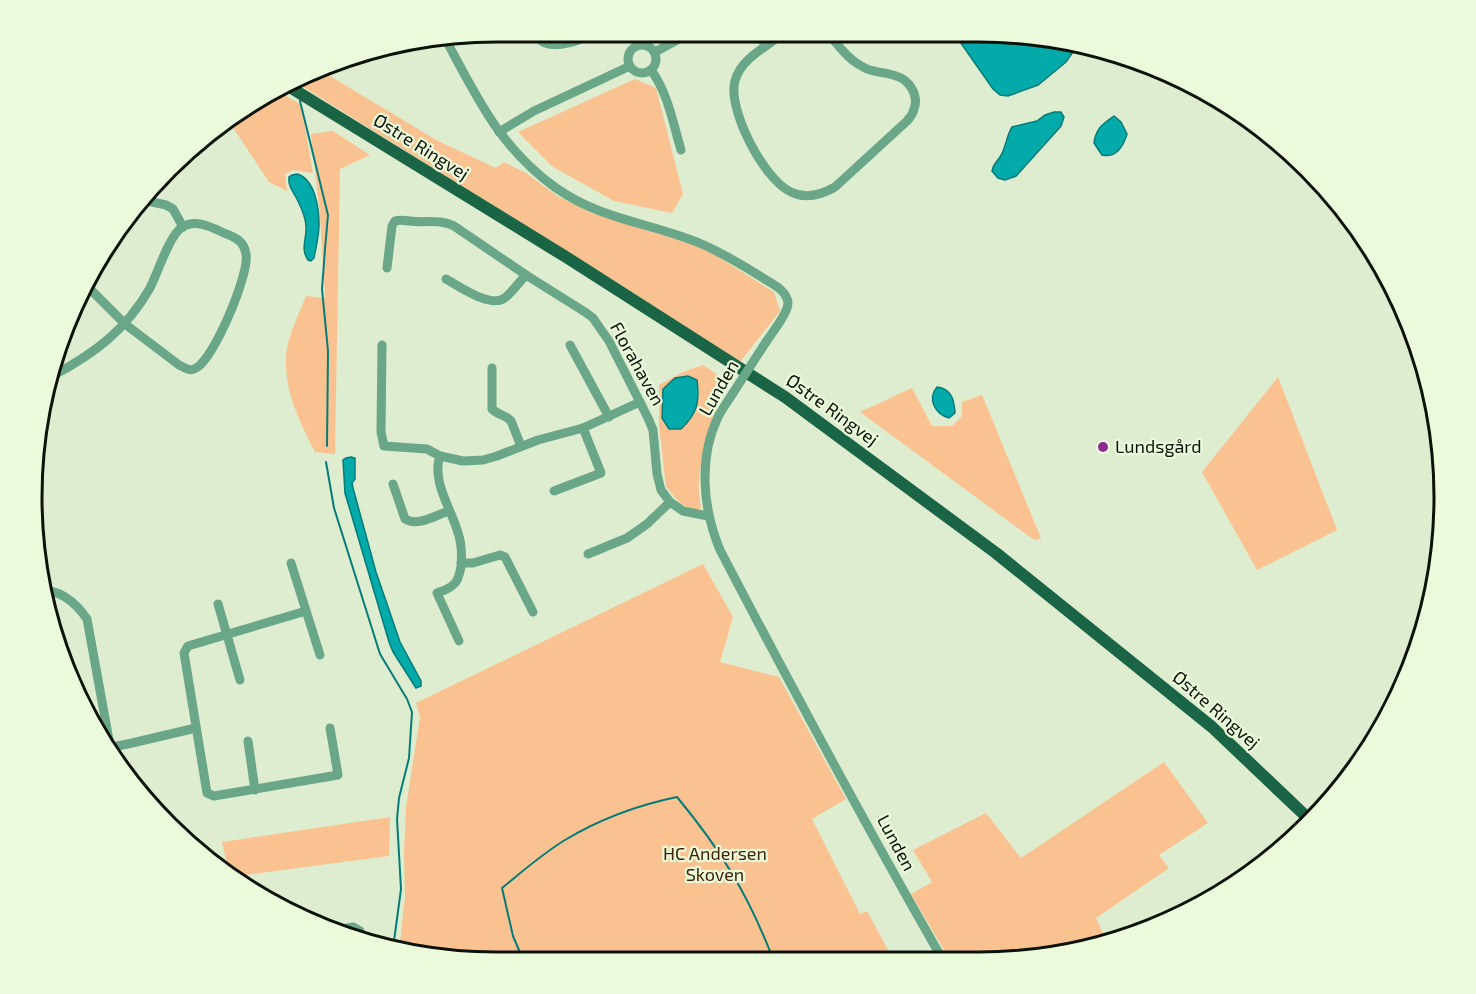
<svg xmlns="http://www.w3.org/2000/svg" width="1476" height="994" font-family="'Exo 2',sans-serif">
<rect width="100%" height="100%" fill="#deedcf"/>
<g fill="#fac290">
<polygon points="320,70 438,141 496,168 504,162 526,173 559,197 592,213 704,248 774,292 780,311 740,362 615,281 295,82"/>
<polygon points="635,79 656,88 683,194 672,213 614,201 553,167 518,132"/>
<polygon points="278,91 301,105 313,173 293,170 285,174 287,191 269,182 228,120 238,110"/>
<path d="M333 131 370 155 340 169 335 454 315 452C300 422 285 393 286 359 286 339 299 314 306 296L325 298 320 215 311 134Z"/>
<path d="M703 365 727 381C714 413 701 445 699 481 698 490 700 500 701 509L692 510 680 503 666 487 659 425V385L683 372Z"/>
<polygon points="1278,377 1337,530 1257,570 1202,472"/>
<polygon points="912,388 932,426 952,426 962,416 962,402 982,395 1041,538 1035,540 1030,537 860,412"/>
<polygon points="703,564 733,617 720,662 779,677 846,799 812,819 860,914 867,911 894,961 407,954 402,952 400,942 405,896 404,851 406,807 420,717 416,703"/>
<polygon points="1164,762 1208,823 1159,855 1169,868 1096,918 1107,942 1070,953 979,962 951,962 911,894 932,882 913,850 986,813 1021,858"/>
<polygon points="390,817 389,856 237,876 228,869 222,842"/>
</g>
<g fill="#02aaa9" stroke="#057c79" stroke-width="1.5">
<polygon points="958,39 1069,40 1074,42 1073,52 1066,62 1038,85 1008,96 1000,95 993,89"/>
<path d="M1054 112H1061L1064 117 1061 126 1016 176 1005 180 998 178 992 171C993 164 996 163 1000 157 1006 148 1006 137 1012 127L1037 121 1045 115Z"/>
<path d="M1114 116 1121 122 1127 134C1123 147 1116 158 1102 155L1094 143C1096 128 1102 125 1114 116Z"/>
<path d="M297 174C315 179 319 208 319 224 319 236 316 247 314 258L311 261 308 260C300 248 307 239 306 227 306 219 301 207 297 199 293 191 288 187 289 177L292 175Z"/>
<path d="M688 376 697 380C700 402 697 414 681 429H669L662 418 663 389 675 378Z"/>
<path d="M937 387C952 389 954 400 955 413L949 418C935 414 927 399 937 387Z"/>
<polygon points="351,457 355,458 355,479 352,483 353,488 376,572 400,642 421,681 421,686 416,688 393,652 389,642 345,493 343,460 346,458"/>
</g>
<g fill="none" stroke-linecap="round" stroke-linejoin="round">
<g stroke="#057c79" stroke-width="2">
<polyline points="296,81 297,84"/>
<polyline points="300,101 328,215 325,249 322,289 328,351 327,446"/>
<polyline points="326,462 334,508 380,654 407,699 412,712 409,758 399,798 397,819 401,889 394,941 396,950"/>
<path d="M521 955 513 936 502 888C523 871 542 854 565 840 600 819 638 805 677 797 721 850 749 896 773 959"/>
</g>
<g stroke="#6aa688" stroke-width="9">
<path d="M537 32C538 37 540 41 545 43 556 48 584 40 592 33"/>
<polyline points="759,36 766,46"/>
<path d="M780 36C764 48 740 60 735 81 727 109 764 180 791 192 805 199 821 195 835 187L907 121C910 118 913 113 914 109 919 96 910 80 896 76 886 72 875 73 865 68 850 61 841 49 831 37"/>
<path d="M446 40C477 98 501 149 556 188 569 197 584 205 600 211 634 224 670 230 704 245 724 254 744 266 763 278 772 284 787 290 788 303 788 313 772 333 766 342"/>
<circle cx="642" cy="59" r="14"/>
<polyline points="655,52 688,34"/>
<path d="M651 70C668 93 673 123 681 150"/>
<polyline points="499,132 534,111 630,66"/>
<polyline points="143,200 166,205 173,209 183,227"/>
<path d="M387 268 392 226 395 221C401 219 404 221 410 221 425 223 440 219 454 226L526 275 585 312 593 318 609 341 648 418 653 430 657 474 661 490 670 502 683 511 708 516"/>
<path d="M446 279C458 286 489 307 503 299 511 294 519 282 526 275"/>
<polyline points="382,345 381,432 384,446 427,449 440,456 463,461 483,460 497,456 538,440 583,428 640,402"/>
<polyline points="570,345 609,417"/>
<path d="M492 368V409C498 415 506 415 511 421L521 446"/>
<path d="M54 375C95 353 126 330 150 288 158 272 169 237 181 228 195 218 211 227 224 233 235 237 244 241 246 254 250 273 214 359 196 368 190 372 185 368 179 365L125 324 86 285"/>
<path d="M733 393C728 401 722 409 718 417 698 459 703 509 720 550 792 688 866 826 944 962"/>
<path d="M440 456C431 481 452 510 458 533 462 544 462 556 461 567 460 572 458 581 454 584 450 589 442 591 437 593L459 641"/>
<path d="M393 484 405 519C418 527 436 515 449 511"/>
<polyline points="554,491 601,473 583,428"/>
<polyline points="588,554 627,538 647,524 670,502"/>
<polyline points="291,563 320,655"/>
<polyline points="461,563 473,563 500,555 505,557 533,612"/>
<path d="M41 590C61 590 76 603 87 619L111 751"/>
<polyline points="218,604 240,680"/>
<polyline points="306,611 188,646 184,653 207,793 214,796 338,775 330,728"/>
<polyline points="248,741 255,790"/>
<polyline points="108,748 132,743 196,728"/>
<polyline points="337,930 353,927 360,931 361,938"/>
</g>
<polyline stroke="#1a6546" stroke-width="12" points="288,86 566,257 785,397 996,553 1212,727 1312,822"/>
<polyline stroke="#6aa688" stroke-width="9" points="733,393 766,342"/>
</g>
<circle fill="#8c2b94" stroke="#ecfadc" stroke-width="2" cx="1103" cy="447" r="6"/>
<g text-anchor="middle" stroke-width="4.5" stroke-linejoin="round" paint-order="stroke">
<g font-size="18" fill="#0d1208" stroke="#ecfadc">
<text transform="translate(421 147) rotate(32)" y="6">Østre Ringvej</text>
<text transform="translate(637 364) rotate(61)" y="6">Florahaven</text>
<text transform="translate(719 388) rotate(-60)" y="6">Lunden</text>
<text transform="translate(832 410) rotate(36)" y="6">Østre Ringvej</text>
<text transform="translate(1216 710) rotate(41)" y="6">Østre Ringvej</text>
<text transform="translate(896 843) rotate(62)" y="6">Lunden</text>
</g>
<g font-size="18" fill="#0d1208" stroke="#ecfadc" text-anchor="start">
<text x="1115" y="453">Lundsgård</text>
</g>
<g font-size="18" fill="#3e2306" stroke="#ecfadc">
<text x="715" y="860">HC Andersen<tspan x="715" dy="21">Skoven</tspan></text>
</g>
</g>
<path d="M0 0H1476V994H0ZM497 42H979A455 455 0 0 1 1434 497V497A455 455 0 0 1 979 952H497A455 455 0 0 1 42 497V497A455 455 0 0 1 497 42Z" fill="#ecfadc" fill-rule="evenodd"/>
<path fill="none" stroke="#0d1208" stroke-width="3" d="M497 42H979A455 455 0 0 1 1434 497V497A455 455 0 0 1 979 952H497A455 455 0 0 1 42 497V497A455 455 0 0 1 497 42Z"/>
</svg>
